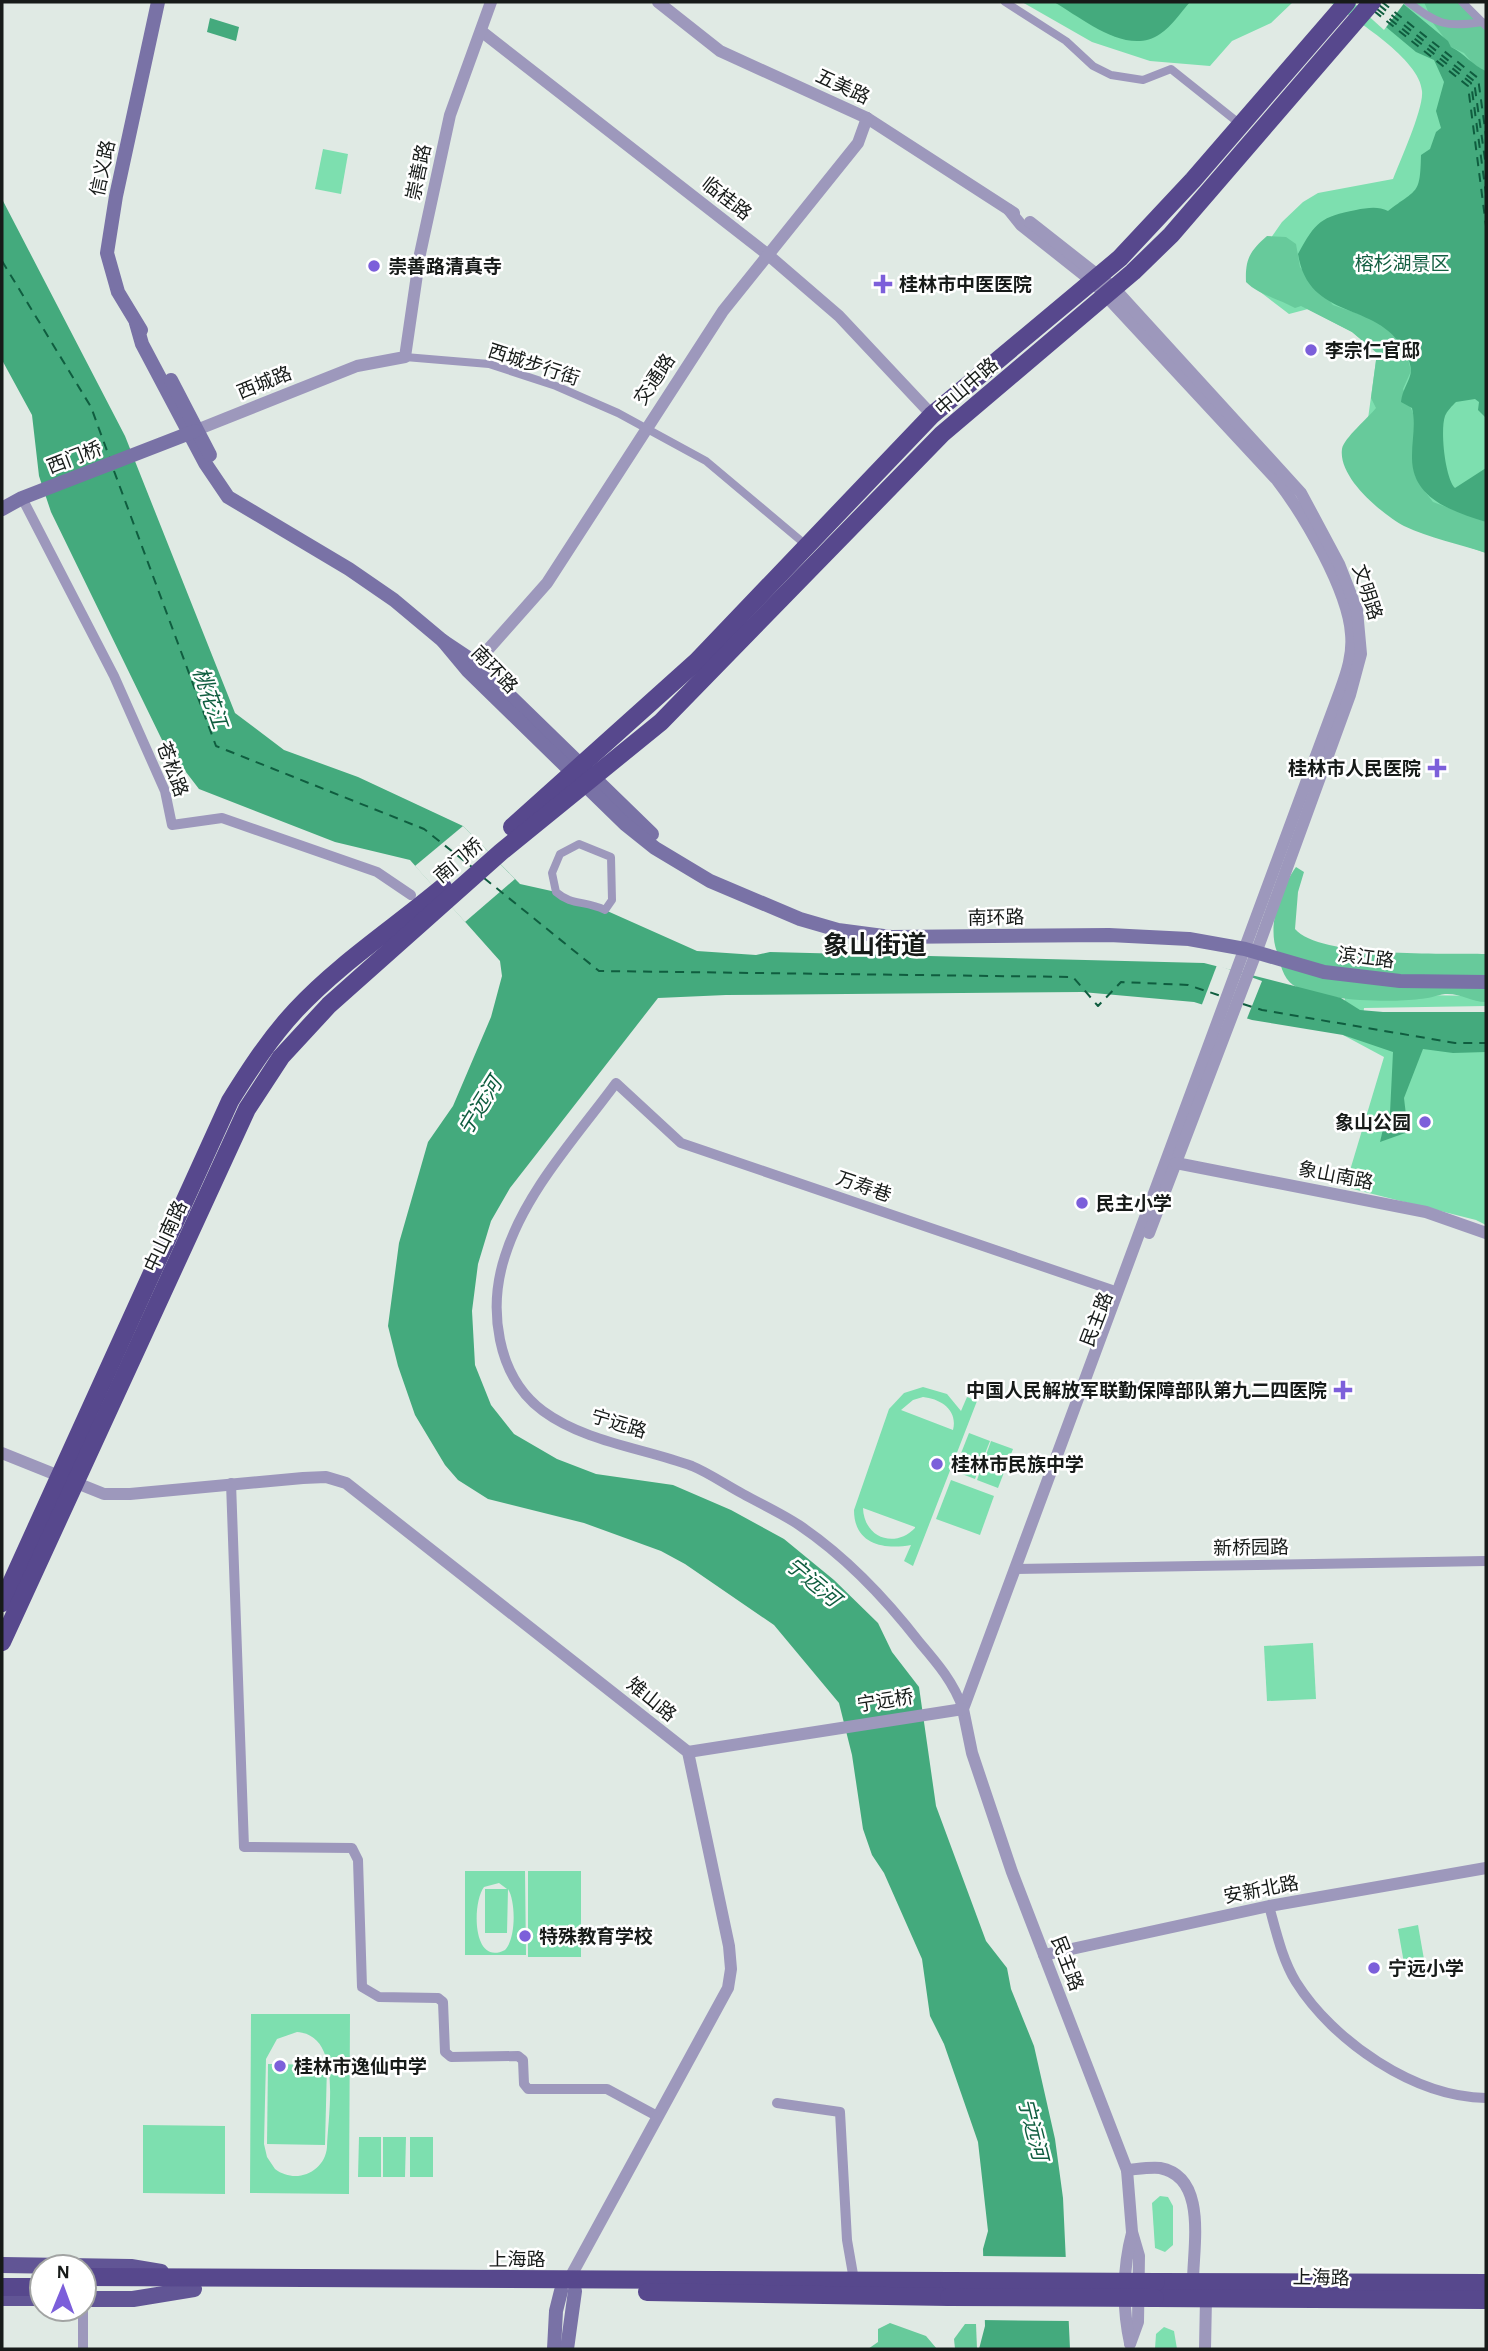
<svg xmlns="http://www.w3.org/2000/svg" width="1488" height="2351" font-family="'Alegreya Sans','Noto Sans SC',sans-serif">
<rect width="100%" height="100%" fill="#e0eae4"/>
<g fill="#7ddfaf" fill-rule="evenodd">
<polygon points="1022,2 1293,2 1271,23 1232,41 1210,66 1150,61 1092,42"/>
<path d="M1330 2H1454L1486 34V553L1404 525 1367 426 1377 353 1352 332 1308 309 1289 314 1259 291 1261 252 1282 222 1303 202 1318 193 1393 179C1400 161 1424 108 1422 91 1420 59 1355 20 1330 2Z"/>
<polygon points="323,149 348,154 341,194 315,189"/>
<polygon points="1345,994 1486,996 1486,1006 1364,1008 1361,1034 1486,1047 1486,1225 1476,1220 1345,1187 1384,1057 1343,1035"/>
<path d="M923 1387 947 1394 961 1411 967 1397 977 1401 913 1566 904 1561 911 1545C883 1550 854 1544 854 1510L889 1409 904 1393ZM923 1397C941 1399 958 1410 953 1430L901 1410 913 1400ZM863 1508 915 1527V1528C895 1549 864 1538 863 1508Z"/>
<polygon points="969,1433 990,1441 975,1479 954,1471"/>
<polygon points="991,1441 1013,1449 998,1488 977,1480"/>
<polygon points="951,1480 994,1496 980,1535 936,1519"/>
<polygon points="1313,1643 1316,1699 1267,1701 1264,1646"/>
<path d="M465 1871H525L526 1955H465ZM499 1883 507 1889H485V1933H507L508 1889C516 1902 516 1939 505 1950 472 1967 472 1903 484 1887Z"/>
<rect x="528" y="1871" width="53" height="86"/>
<polygon points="1418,1925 1425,1965 1405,1969 1398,1929"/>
<path d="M251 2014H350L349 2194 250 2193ZM297 2032C343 2035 328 2113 327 2147 325 2172 296 2185 275 2169L267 2157 264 2144 266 2059 277 2039Z"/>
<polygon points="268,2064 327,2065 325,2145 267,2144"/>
<polygon points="143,2125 225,2126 225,2194 143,2193"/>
<polygon points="359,2137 381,2137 381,2177 358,2177"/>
<polygon points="383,2137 406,2137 405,2177 383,2177"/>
<rect x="410" y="2137" width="23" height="40"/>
<polygon points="1160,2196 1168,2197 1173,2206 1173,2245 1165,2252 1155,2248 1152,2203"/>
<polygon points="1164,2327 1174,2331 1177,2349 1155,2349 1156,2334"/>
</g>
<g fill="#67ca9b">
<polygon points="1424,2 1458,2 1486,30 1486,71 1474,65 1464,53 1451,47 1433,23"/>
<path d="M1267 236 1286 237 1296 244 1300 267 1333 305 1379 321 1392 331 1407 355 1411 371 1403 389 1415 418V476L1426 493 1433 502 1486 522V553C1460 544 1429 538 1404 526 1382 514 1338 478 1342 449 1344 438 1368 418 1376 408L1371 398 1377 353 1352 332 1301 306 1295 308C1279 299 1259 295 1246 282 1245 259 1250 251 1267 236Z"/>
<path d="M1296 867 1304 872 1298 892 1295 929C1319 958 1446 953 1486 954V1002C1471 1002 1461 993 1445 994 1437 995 1428 999 1419 999 1391 1003 1316 1001 1293 985 1283 978 1280 963 1277 952 1267 925 1280 890 1296 867Z"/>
<polygon points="890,2323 926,2336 937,2349 868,2349 878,2342 878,2329"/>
<polygon points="965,2324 976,2324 977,2349 955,2349 954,2339"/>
</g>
<g fill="#44aa7d">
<path d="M1054 2H1190C1181 12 1171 27 1160 34 1127 57 1082 18 1054 2Z"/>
<path d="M1356 2H1401L1448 41 1451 47C1465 54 1472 65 1486 71V418L1478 410 1479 402 1475 399 1456 402C1452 406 1447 411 1445 416 1440 430 1445 478 1455 488L1486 468V522C1452 511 1411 499 1412 456 1412 439 1416 424 1412 408L1401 402C1402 390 1410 381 1411 371 1411 364 1407 355 1404 350 1377 300 1309 322 1298 254 1316 221 1321 217 1356 210 1367 208 1378 206 1388 211 1418 188 1420 195 1421 155L1430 149 1436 132 1441 128 1436 111 1444 82 1434 60 1416 52Z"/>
<polygon points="210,18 239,27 236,41 207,32"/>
<polygon points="2,199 125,436 235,713 284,750 358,777 463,826 520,884 556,892 605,910 697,951 756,955 770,952 1204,963 1341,998 1360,1010 1383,1012 1486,1012 1486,1052 1453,1053 1423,1049 1404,1098 1408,1132 1380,1142 1384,1125 1390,1113 1393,1052 1343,1035 1252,1020 1194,1002 1082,992 726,995 658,998 510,1188 491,1221 478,1264 472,1311 475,1365 491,1405 514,1434 557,1459 596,1474 673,1485 731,1510 784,1539 834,1580 878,1623 892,1652 919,1687 936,1806 986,1941 1007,1968 1011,1989 1034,2046 1055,2139 1063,2198 1070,2349 979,2349 985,2326 983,2249 988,2231 978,2142 944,2044 930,2016 922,1959 884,1873 872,1855 863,1829 852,1755 839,1703 774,1625 685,1564 661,1551 584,1523 488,1499 458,1480 445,1465 415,1415 398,1366 388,1326 399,1243 428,1142 453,1106 491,1017 502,976 500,961 410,860 335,842 199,789 163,742 51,512 39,476 32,415 2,360"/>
</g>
<g fill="#e0eae4">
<polygon points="1353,2 1405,2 1384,30"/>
<polygon points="463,826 515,879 465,922 415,866"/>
<polygon points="1217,965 1262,981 1246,1021 1201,1007"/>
<polygon points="980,2256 1069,2257 1071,2321 981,2320"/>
</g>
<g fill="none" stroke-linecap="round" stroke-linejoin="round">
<g stroke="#0f5d3f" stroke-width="2" stroke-dasharray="9 7" stroke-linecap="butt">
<polyline points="1382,2 1478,78 1486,136"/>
<polyline points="1379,5 1474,81 1486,167"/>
<polyline points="1377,9 1471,83 1486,194"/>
<polyline points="1374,11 1468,86 1486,226"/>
<polyline points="2,261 91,407 110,459"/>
<polyline points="114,471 216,746 424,829 472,867"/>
<polyline points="484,878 599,971 1073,977 1098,1006 1121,982 1188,985 1221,996"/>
<polyline points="1243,1004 1262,1010 1455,1043 1486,1043"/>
</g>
<g stroke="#9d98bc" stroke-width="8">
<polyline points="1005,2 1066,41 1093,66 1111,75 1143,80 1171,69 1240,124"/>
<path d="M1408 2C1438 24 1445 28 1482 22"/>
<polyline points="1462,2 1486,26"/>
<polyline points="405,357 489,364 556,386 618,413 706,461 806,545"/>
<path d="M579 844 611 857 612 900 605 910C585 900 572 906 556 892L552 873 560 854Z"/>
</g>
<g stroke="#9d98bc" stroke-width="10">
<polyline points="22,498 114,676 165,791 172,825 222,818 377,872 411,895"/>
<polyline points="231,1483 244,1847 352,1848 358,1860 362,1987 379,1997 438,1998 443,2002 445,2052 451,2057 518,2056 523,2060 524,2084 528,2089 607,2089 657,2116"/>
<polyline points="1016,1569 1486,1561"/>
<path d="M963 1709C954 1683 938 1664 920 1643 886 1599 845 1556 799 1525 781 1513 761 1504 743 1494 726 1485 709 1473 692 1466 643 1448 585 1442 543 1411 496 1376 488 1308 505 1256 525 1192 577 1136 616 1083L681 1143 1118 1292"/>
<path d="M1269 1906C1276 1931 1282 1959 1296 1982 1333 2041 1414 2097 1486 2098"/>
<polyline points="777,2103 840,2112 847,2240 854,2280"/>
<polyline points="83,2309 83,2349"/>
</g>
<g stroke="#9d98bc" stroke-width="12">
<polyline points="658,2 720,51 867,118 1014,213"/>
<polyline points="481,31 767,254 839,316 932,415"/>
<path d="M1009 210 1021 225 1093 282 1277 480C1304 515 1348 590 1351 634 1353 654 1347 672 1340 691L963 1709 972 1753 1012 1872 1127 2170 1132 2232 1139 2256 1138 2322 1130 2344"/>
<polyline points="1030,222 1114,288 1301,493 1339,564 1357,610 1361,654 1350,695 1256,953 1149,1233"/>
<polyline points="199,429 357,366 405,357 420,254 450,115 491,2"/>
<polyline points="476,663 547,583 723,311 858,143 867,118"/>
<polyline points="1176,1163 1426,1212 1486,1233"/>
<polyline points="2,1453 104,1494 130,1494 303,1478 326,1477 346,1483 688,1752 729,1946 731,1969 728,1988 566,2285"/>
<polyline points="688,1752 963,1709"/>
<polyline points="1044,1955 1269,1906 1486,1868"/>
<path d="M1127 2170C1138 2169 1150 2167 1160 2168 1208 2177 1193 2247 1193 2282"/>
<path d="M1130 2343C1122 2307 1123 2267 1132 2233"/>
<polyline points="1205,2349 1206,2298"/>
</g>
<g stroke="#7972a6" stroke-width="14">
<polyline points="136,323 142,344 205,463 228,497 349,569 394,600 443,641 476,663 652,834"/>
<polyline points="141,330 118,292 107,253 116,196 158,2"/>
<polyline points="171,380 210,455"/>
<polyline points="2,509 22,498 195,431"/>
<polyline points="443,641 468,671 625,824 655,848 710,881 800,919 838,930 891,937 1109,935 1189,939 1245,949 1324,972 1400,981 1486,982"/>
<polyline points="554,2349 556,2311 561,2291"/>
<polyline points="567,2349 575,2291"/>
</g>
<g stroke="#615595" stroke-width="16">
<polyline points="2,2265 131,2267 161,2272"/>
<polyline points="2,2298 42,2298"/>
<polyline points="84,2299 133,2299 194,2289"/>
</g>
<g stroke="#57488d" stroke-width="18">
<polyline points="512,827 697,661 932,415 1120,258 1193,180 1347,2"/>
<path d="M2 1603 230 1101C250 1069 270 1038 296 1010 340 963 394 928 443 887"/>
<polyline points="2,1642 247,1109 281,1057 329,1005 501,852 661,722 942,434 1133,272 1171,235 1372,2"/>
<polyline points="84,2277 949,2281"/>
<polyline points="1156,2282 1486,2283"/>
<polyline points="2,2287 42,2287"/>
<polyline points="647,2292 949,2297"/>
<polyline points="1155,2298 1486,2300"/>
</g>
<g stroke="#57488d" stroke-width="18">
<polyline points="949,2281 1156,2282"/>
<polyline points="949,2297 1155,2298"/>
</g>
</g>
<g fill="#7c5fda" stroke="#fff" stroke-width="2.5">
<circle cx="374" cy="266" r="7"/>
<path d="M879.5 273.5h7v7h7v7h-7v7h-7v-7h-7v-7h7z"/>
<circle cx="1311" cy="350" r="7"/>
<path d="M1433.5 757.5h7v7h7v7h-7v7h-7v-7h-7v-7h7z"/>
<circle cx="1425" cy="1122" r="7"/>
<circle cx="1082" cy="1203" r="7"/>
<path d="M1339.5 1379.5h7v7h7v7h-7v7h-7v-7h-7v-7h7z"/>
<circle cx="937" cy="1464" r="7"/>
<circle cx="525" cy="1936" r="7"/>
<circle cx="1374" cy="1968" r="7"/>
<circle cx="280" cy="2066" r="7"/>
</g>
<g text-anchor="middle" stroke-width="5" stroke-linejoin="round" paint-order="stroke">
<g font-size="19" fill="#171b19" stroke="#fff">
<text transform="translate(843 86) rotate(25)" y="7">五美路</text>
<text transform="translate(102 168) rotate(-78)" y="7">信义路</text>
<text transform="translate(418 172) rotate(-78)" y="7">崇善路</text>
<text transform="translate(727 198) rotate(38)" y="7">临桂路</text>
<text transform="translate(534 364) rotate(18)" y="7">西城步行街</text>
<text transform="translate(654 379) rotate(-56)" y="7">交通路</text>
<text transform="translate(264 382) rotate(-22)" y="7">西城路</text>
<text transform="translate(966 386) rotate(-41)" y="7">中山中路</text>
<text transform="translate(74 457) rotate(-21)" y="7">西门桥</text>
<text transform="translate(1368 592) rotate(72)" y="7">文明路</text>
<text transform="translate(495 669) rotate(46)" y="7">南环路</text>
<text transform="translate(173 769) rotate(70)" y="7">苍松路</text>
<text transform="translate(458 860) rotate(-40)" y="7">南门桥</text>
<text transform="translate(996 917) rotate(-1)" y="7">南环路</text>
<text transform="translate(1366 957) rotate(7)" y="7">滨江路</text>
<text transform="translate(1336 1175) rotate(11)" y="7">象山南路</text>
<text transform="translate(864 1186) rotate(19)" y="7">万寿巷</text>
<text transform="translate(165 1236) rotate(-65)" y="7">中山南路</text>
<text transform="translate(1096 1319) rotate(-69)" y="7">民主路</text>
<text transform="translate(619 1423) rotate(17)" y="7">宁远路</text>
<text transform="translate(1251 1547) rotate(-1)" y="7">新桥园路</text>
<text transform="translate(652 1699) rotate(39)" y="7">雉山路</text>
<text transform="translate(885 1700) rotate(-9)" y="7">宁远桥</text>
<text transform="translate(1261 1889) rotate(-11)" y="7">安新北路</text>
<text transform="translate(1068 1963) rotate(69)" y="7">民主路</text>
<text x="517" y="2266">上海路</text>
<text transform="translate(1321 2277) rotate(1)" y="7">上海路</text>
</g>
<g font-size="19" fill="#135f41" stroke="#fff">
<text x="1402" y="270">榕杉湖景区</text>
</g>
<g font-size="19" font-weight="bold" fill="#171b19" stroke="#fff" text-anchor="start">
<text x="388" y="273">崇善路清真寺</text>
<text x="899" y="291">桂林市中医医院</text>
<text x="1325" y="357">李宗仁官邸</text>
<text x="1421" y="775" text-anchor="end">桂林市人民医院</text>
<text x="1411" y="1129" text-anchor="end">象山公园</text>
<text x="1096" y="1210">民主小学</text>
<text x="1327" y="1397" text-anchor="end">中国人民解放军联勤保障部队第九二四医院</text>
<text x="951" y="1471">桂林市民族中学</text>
<text x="539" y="1943">特殊教育学校</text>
<text x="1388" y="1975">宁远小学</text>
<text x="294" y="2073">桂林市逸仙中学</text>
</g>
<g font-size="21" font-style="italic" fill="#0f5d3f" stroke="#fff">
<text transform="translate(210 698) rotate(70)" y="7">桃花江</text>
<text transform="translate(480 1106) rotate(-58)" y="7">宁远河</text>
<text transform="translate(813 1582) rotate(40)" y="7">宁远河</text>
<text transform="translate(1033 2129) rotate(76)" y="7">宁远河</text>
</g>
<g font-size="26" font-weight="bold" fill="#171b19" stroke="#fff">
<text x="875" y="954">象山街道</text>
</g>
</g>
<rect width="1488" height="2351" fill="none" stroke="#171b19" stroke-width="7"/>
<g transform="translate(63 2288) rotate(1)"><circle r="33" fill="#ffffff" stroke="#a2a4a3" stroke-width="2"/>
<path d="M0-5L12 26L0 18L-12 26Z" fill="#7c5fda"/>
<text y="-10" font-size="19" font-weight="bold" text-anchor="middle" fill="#171b19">N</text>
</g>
</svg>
